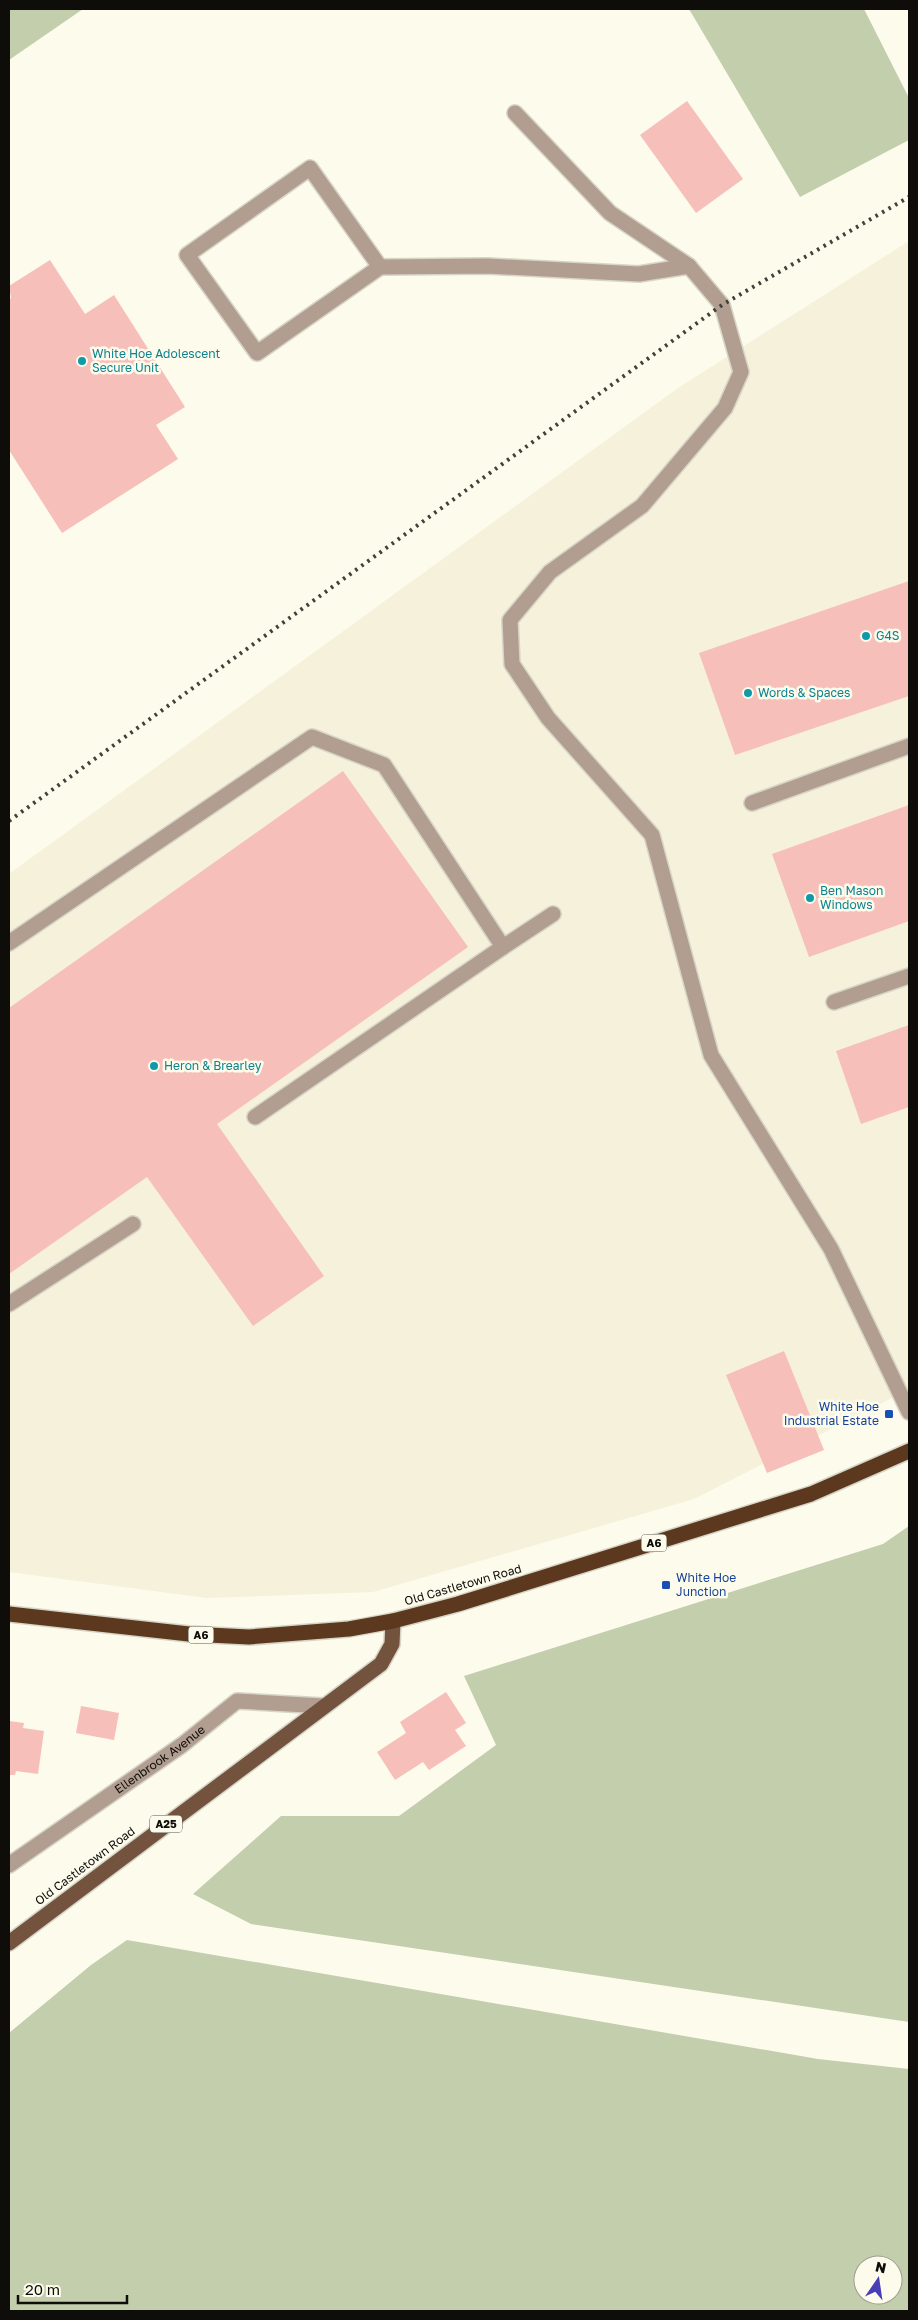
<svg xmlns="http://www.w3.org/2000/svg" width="918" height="2320" font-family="'Golos Text',sans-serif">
<rect width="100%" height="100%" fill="#fdfbec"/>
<polygon fill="#f5f1db" points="909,241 909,1387 888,1400 694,1499 373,1592 207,1598 9,1572 9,874 678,388"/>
<g fill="#c3cead" fill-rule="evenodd">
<polygon points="9,9 83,9 9,60"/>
<polygon points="689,9 864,9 909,98 909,140 800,197"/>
<polygon points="909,1526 909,2022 251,1924 193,1894 281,1816 399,1816 496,1745 464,1676 883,1544"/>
<path d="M127 1940 818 2059 909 2069V2311H9V2033L91 1965ZM863 2265H893V2295H863Z"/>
</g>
<g fill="#f6bfb9">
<polygon points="687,101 743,179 696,213 640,135"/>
<polygon points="50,260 85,314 114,295 185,407 156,425 178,459 62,533 9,450 9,300 11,298 9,286"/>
<polygon points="909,581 909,696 735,755 699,653"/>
<polygon points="343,771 468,947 217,1124 324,1276 253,1326 147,1177 9,1274 9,1008"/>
<polygon points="909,805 909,921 809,957 772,854"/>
<polygon points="909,1025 909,1107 861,1124 836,1051"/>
<polygon points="784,1351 824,1450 767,1473 726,1375"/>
<polygon points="446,1692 466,1723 455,1730 466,1746 429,1770 423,1762 395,1780 377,1752 406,1733 400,1722"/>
<polygon points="81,1706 119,1713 114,1740 76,1733"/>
<polygon points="9,1721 24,1723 23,1728 44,1731 38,1774 16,1771 15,1775 9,1775"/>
</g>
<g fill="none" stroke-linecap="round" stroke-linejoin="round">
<g stroke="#d7d5c8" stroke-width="18">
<g id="minor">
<polyline points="515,113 610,213 689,266"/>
<polyline points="380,267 310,168 187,255 257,353 380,267 488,266 639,274 689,266 722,305 741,372 725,408 642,506 550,572 510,620 512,664 548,718 652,835 711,1055 831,1249 909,1412"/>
<polyline points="752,803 909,746"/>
<polyline points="9,943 312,737 384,765 503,947 255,1117"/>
<polyline points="503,947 553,914"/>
<polyline points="834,1002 909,976"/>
<polyline points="9,1304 133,1224"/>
<path id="s1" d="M9 1865 182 1745 237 1701 323 1706"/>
</g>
</g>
<g stroke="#d7d5c8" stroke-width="18">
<polyline id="major" points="9,1943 381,1664 392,1644 393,1621"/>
</g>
<g stroke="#d7d5c8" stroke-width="18">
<polyline id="highway" points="9,1614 189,1634 249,1637 349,1629 393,1621 458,1604 811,1494 909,1451"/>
</g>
<use href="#minor" stroke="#b19e91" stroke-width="15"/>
<use href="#major" stroke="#73533d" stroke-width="15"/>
<use href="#highway" stroke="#5c391e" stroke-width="15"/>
<polyline stroke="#41403a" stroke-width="4" stroke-dasharray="2.5 5" stroke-linecap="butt" points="9,821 722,305 909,197"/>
</g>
<g fill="#0f9aa8" stroke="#fdfbec" stroke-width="2">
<circle cx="82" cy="361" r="5"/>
<circle cx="866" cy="636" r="5"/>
<circle cx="748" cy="693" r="5"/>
<circle cx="810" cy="898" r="5"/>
<circle cx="154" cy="1066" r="5"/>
</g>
<g fill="#1a4fb4" stroke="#fdfbec" stroke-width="2">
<rect x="884" y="1409" width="10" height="10" rx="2.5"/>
<rect x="661" y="1580" width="10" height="10" rx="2.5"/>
</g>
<g text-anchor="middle" stroke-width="5" stroke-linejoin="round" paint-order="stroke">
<g fill="#fdfbec" stroke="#56544d" stroke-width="1">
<rect x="641.5" y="1534.5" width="25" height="17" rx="4"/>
<rect x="188.5" y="1626.5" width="25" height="17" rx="4"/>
<rect x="150" y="1815.5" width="32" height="17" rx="4"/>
</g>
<g font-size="11" font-weight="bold" fill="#0e0d09">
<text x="654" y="1547">A6</text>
<text x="201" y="1639">A6</text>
<text x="166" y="1828">A25</text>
</g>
<g font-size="12" fill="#0d838f" stroke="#fdfbec" text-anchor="start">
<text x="92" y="358">White Hoe Adolescent<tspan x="92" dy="14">Secure Unit</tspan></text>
<text x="876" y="640">G4S</text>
<text x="758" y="697">Words &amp; Spaces</text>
<text x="820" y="895">Ben Mason<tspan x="820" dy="14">Windows</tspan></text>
<text x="164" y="1070">Heron &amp; Brearley</text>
</g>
<g font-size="12" fill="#164399" stroke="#fdfbec" text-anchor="end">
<text x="879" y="1411">White Hoe<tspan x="879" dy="14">Industrial Estate</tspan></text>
<text x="676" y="1582" text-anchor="start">White Hoe<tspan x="676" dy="14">Junction</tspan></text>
</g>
<g font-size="12" fill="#0e0d09" stroke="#fdfbec">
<text transform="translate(463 1585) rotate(-16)" y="4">Old Castletown Road</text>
<text dy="4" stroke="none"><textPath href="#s1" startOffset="184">Ellenbrook Avenue</textPath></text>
<text transform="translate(85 1866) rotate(-37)" y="4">Old Castletown Road</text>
</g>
</g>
<rect width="918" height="2320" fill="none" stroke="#0e0d09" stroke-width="20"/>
<g transform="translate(878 2280) rotate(13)"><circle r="24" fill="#fdfbec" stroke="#9d9c91"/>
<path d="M0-4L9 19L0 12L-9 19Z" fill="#473fb6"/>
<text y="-8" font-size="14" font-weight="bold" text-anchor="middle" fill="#0e0d09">N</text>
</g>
<path d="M18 2295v8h109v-8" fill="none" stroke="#0e0d09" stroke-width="2.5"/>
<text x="25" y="2295" font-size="15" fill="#0e0d09" stroke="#fdfbec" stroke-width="4" paint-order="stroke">20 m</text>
</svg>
